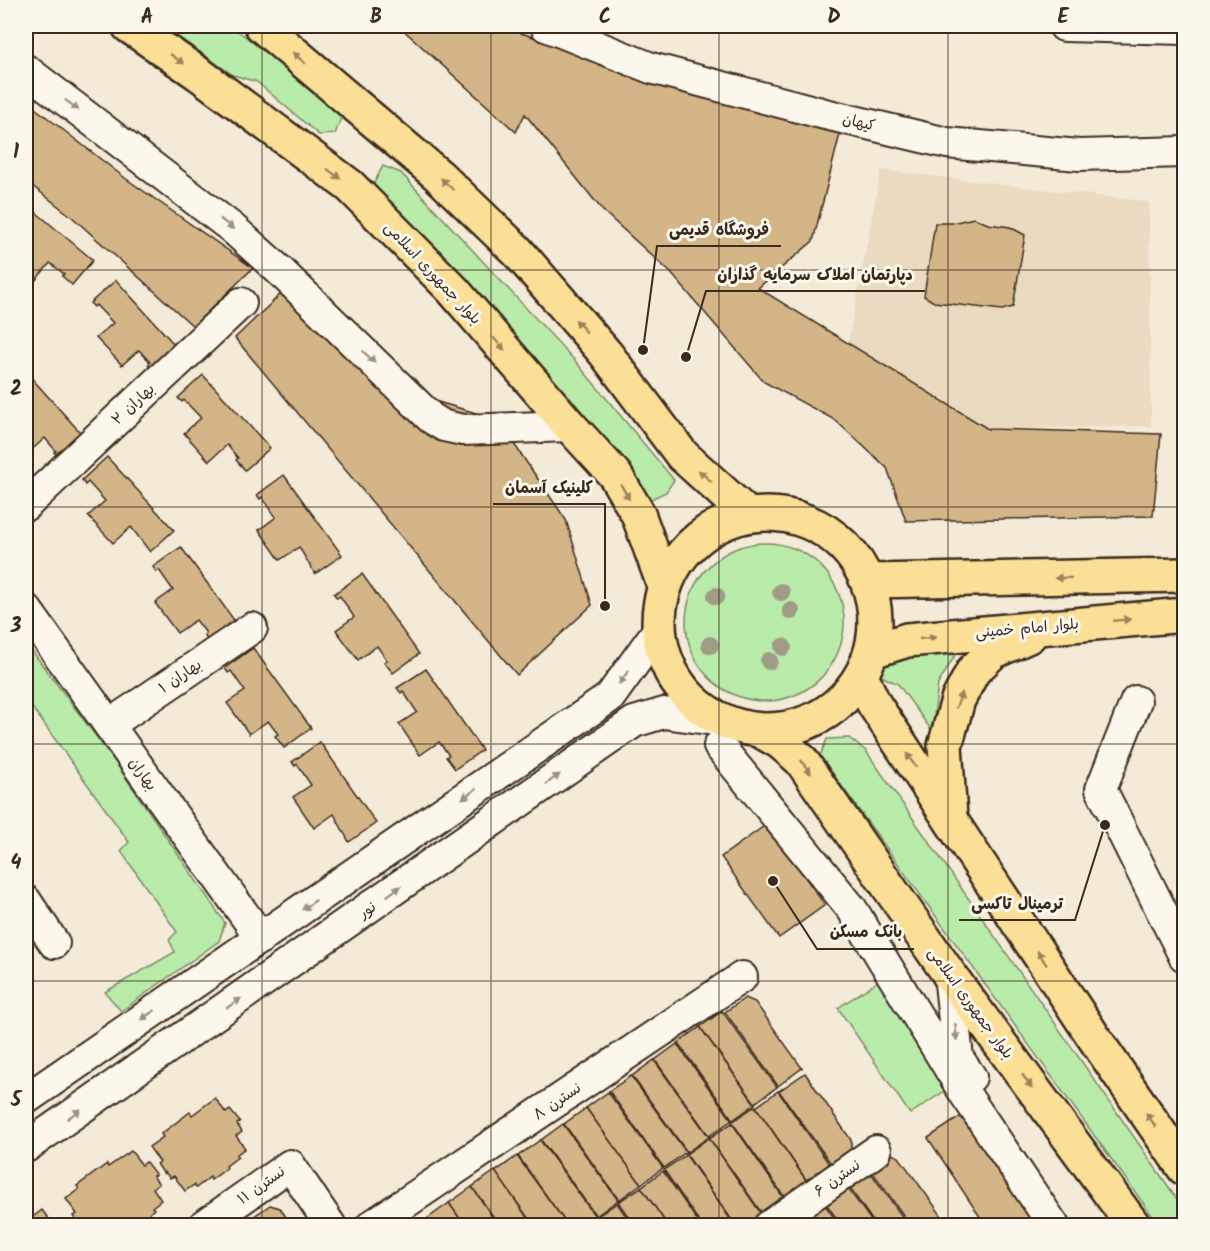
<svg xmlns="http://www.w3.org/2000/svg" width="1210" height="1251" font-family="Kalam,'Playpen Sans Arabic',sans-serif">
<rect width="100%" height="100%" fill="#f3ead8"/>
<filter id="ink" filterUnits="userSpaceOnUse"><feTurbulence type="fractalNoise" baseFrequency=".0167" numOctaves="2"/><feDisplacementMap in="SourceGraphic" scale="12" xChannelSelector="R" yChannelSelector="G"/><feConvolveMatrix kernelMatrix="1 2 1 2 8 2 1 2 1" color-interpolation-filters="sRGB"/></filter>
<g filter="url(#ink)">
<polygon fill="#eadac0" points="881,170 1149,202 1151,426 988,429 848,343"/>
<g fill="#b9ebab" stroke="#7a8a64" stroke-width="1.5">
<polygon points="163,26 231,26 315,87 341,118 335,134 319,135 257,82 233,75"/>
<polygon points="383,166 401,173 576,362 674,480 666,492 649,500 372,187"/>
<circle cx="765" cy="622" r="79"/>
<polygon points="26,643 113,759 225,923 219,941 121,1011 105,992 175,952 169,940 177,932 121,851 129,842 26,699"/>
<polygon points="898,651 957,652 938,684 932,731 898,684 873,672"/>
<polygon points="849,738 866,751 1184,1209 1184,1225 1159,1225 820,756 827,739"/>
<polygon points="880,980 952,1086 910,1114 838,1008"/>
</g>
<g fill="#d4b588" stroke="#3b2a1e" stroke-width="1.5">
<polygon points="399,26 499,26 840,134 813,241 758,288 988,429 1161,434 1153,516 906,521 887,468 835,420 764,382 671,273 603,211 525,114 516,132"/>
<polygon points="26,101 125,178 253,268 193,326 71,216 26,181"/>
<polygon points="26,204 93,260 72,285 62,276 64,274 50,263 35,281 26,273"/>
<polygon points="974,218 988,224 1010,227 1025,235 1013,307 1002,310 934,302 924,296 935,223 952,223"/>
<polygon points="116,280 182,353 158,375 148,365 150,362 139,350 122,365 96,338 113,323 96,305 94,307 90,303"/>
<polygon points="292,283 410,394 497,419 566,520 592,605 517,675 235,338"/>
<polygon points="26,372 88,441 63,463 54,452 56,451 45,438 27,454 26,451"/>
<polygon points="203,375 270,448 245,470 236,460 238,458 227,445 209,461 184,433 201,418 184,400 182,402 178,398"/>
<polygon points="107,457 174,530 150,552 131,527 113,543 88,516 105,501 88,482 85,485 82,480"/>
<polygon points="284,475 342,555 315,574 299,547 280,560 259,530 276,517 262,497 260,499 257,495"/>
<polygon points="181,547 239,627 212,647 204,635 206,633 196,620 177,633 155,603 173,590 159,570 156,572 153,567"/>
<polygon points="362,574 419,654 393,673 384,662 387,660 377,646 358,660 336,630 354,617 340,596 337,598 334,594"/>
<polygon points="253,648 311,728 284,748 275,736 278,734 268,721 249,734 227,703 245,691 231,671 228,673 225,668"/>
<polygon points="426,669 482,750 455,769 446,757 449,755 439,742 420,755 399,724 417,712 403,691 401,693 397,688"/>
<polygon points="320,742 376,823 349,842 334,814 314,828 293,797 311,785 297,764 295,766 292,762"/>
<polygon points="767,824 825,905 779,938 721,857"/>
<polygon points="745,998 755,1002 802,1068 778,1086 725,1012"/>
<polygon points="722,1011 777,1087 755,1103 700,1027"/>
<polygon points="700,1027 755,1104 733,1120 678,1043"/>
<polygon points="677,1044 732,1120 709,1136 655,1060"/>
<polygon points="654,1060 709,1137 687,1152 632,1076"/>
<polygon points="805,1073 851,1140 851,1151 832,1165 779,1091"/>
<polygon points="631,1076 686,1152 664,1168 609,1091"/>
<polygon points="778,1091 832,1168 809,1184 756,1107"/>
<polygon points="608,1092 663,1168 641,1184 586,1108"/>
<polygon points="215,1098 226,1113 230,1110 240,1122 237,1124 242,1132 236,1136 245,1148 236,1155 238,1157 226,1166 227,1168 211,1180 210,1177 196,1188 194,1185 185,1191 174,1176 170,1178 165,1172 164,1174 157,1164 160,1162 149,1147 163,1137 161,1134 190,1112 192,1115"/>
<polygon points="755,1106 808,1183 786,1199 732,1122"/>
<polygon points="586,1108 641,1184 619,1200 564,1124"/>
<polygon points="969,1111 1045,1226 986,1226 928,1138"/>
<polygon points="732,1123 785,1200 763,1215 709,1138"/>
<polygon points="563,1124 618,1200 596,1216 541,1140"/>
<polygon points="709,1138 762,1215 748,1226 736,1226 686,1154"/>
<polygon points="540,1140 595,1216 582,1226 568,1226 518,1156"/>
<polygon points="131,1151 142,1165 146,1162 156,1175 153,1176 159,1184 153,1188 161,1200 152,1207 154,1209 136,1226 83,1226 82,1224 80,1226 73,1216 77,1214 66,1199 79,1189 77,1186 107,1164 108,1167"/>
<polygon points="889,1153 899,1157 947,1223 943,1226 911,1226 869,1167"/>
<polygon points="686,1155 735,1226 702,1226 664,1170"/>
<polygon points="517,1156 568,1226 534,1226 495,1172"/>
<polygon points="866,1166 909,1226 876,1226 845,1181"/>
<polygon points="495,1171 533,1226 500,1226 472,1187"/>
<polygon points="663,1171 701,1226 668,1226 641,1187"/>
<polygon points="844,1183 875,1226 842,1226 822,1198"/>
<polygon points="472,1187 499,1226 465,1226 449,1203"/>
<polygon points="641,1187 668,1226 635,1226 618,1202"/>
<polygon points="821,1199 840,1226 807,1226 799,1215"/>
<polygon points="449,1203 465,1226 431,1226 427,1219"/>
<polygon points="617,1203 633,1226 600,1226 595,1218"/>
<polygon points="270,1205 280,1208 292,1226 255,1226 250,1219"/>
<polygon points="42,1210 53,1225 57,1221 60,1226 26,1226 26,1222"/>
<polygon points="247,1218 253,1226 236,1226"/>
</g>
<g fill="none" stroke-linecap="round" stroke-linejoin="round">
<g stroke="#3b2a1e" stroke-width="34">
<g id="minor">
<polyline points="546,26 651,68 825,114 947,143 1079,155 1184,152"/>
<polyline points="1064,26 1184,29"/>
<polyline points="26,70 232,228 279,270 431,418 444,426 463,430 570,426"/>
<polyline points="26,505 241,303"/>
<polyline points="26,609 261,938"/>
<polyline points="1136,701 1101,789 1184,956"/>
<polyline points="109,725 252,628"/>
<polyline points="719,746 852,909 963,1091 1054,1226"/>
<polyline points="26,901 54,943"/>
<polyline points="949,974 958,1058 971,1077"/>
<polyline points="26,1099 610,697 658,630"/>
<polyline points="26,1147 634,722 664,713 722,721"/>
<polyline points="203,1226 290,1165 331,1226"/>
<polyline points="371,1226 742,977"/>
<polyline points="769,1226 876,1151"/>
</g>
</g>
<g stroke="#3b2a1e" stroke-width="38">
<g id="major">
<polyline points="129,26 199,74 350,186 453,290 570,426 615,475 638,514 664,585"/>
<polyline points="262,26 439,176 517,251 606,354 682,455 748,515"/>
<circle cx="767" cy="622" r="108"/>
<polyline points="869,581 1184,575"/>
<polyline points="872,651 907,640 1184,615"/>
<polyline points="861,676 874,704 1093,1036 1184,1168"/>
<polyline points="761,731 780,742 801,760 949,974 1134,1226"/>
<polyline points="950,817 945,746 958,700 973,671 993,652 1029,636"/>
</g>
</g>
<use href="#minor" stroke="#fbf7ec" stroke-width="30"/>
<use href="#major" stroke="#fbdf96" stroke-width="33"/>
</g>
<g fill="#9f9b85">
<circle cx="781" cy="592" r="9"/>
<circle cx="716" cy="596" r="9"/>
<circle cx="791" cy="611" r="9"/>
<circle cx="710" cy="645" r="9"/>
<circle cx="783" cy="647" r="9"/>
<circle cx="769" cy="661" r="9"/>
</g>
<defs><path id="oneway-solid" d="M-6-.8H1V-3.2L6.5 0L1 3.2V.8H-6Z" transform="scale(1.5)"/></defs>
<g fill="#9b845a">
<use href="#oneway-solid" transform="translate(299 58) rotate(-139)"/>
<use href="#oneway-solid" transform="translate(177 59) rotate(35)"/>
<use href="#oneway-solid" transform="translate(334 174) rotate(37)"/>
<use href="#oneway-solid" transform="translate(447 184) rotate(-136)"/>
<use href="#oneway-solid" transform="translate(581 326) rotate(-131)"/>
<use href="#oneway-solid" transform="translate(499 344) rotate(49)"/>
<use href="#oneway-solid" transform="translate(705 476) rotate(-138)"/>
<use href="#oneway-solid" transform="translate(625 492) rotate(60)"/>
<use href="#oneway-solid" transform="translate(1063 578) rotate(179)"/>
<use href="#oneway-solid" transform="translate(1122 620) rotate(-5)"/>
<use href="#oneway-solid" transform="translate(928 638) rotate(-6)"/>
<use href="#oneway-solid" transform="translate(959 700) rotate(-68)"/>
<use href="#oneway-solid" transform="translate(911 760) rotate(-124)"/>
<use href="#oneway-solid" transform="translate(806 767) rotate(54)"/>
<use href="#oneway-solid" transform="translate(1042 958) rotate(-123)"/>
<use href="#oneway-solid" transform="translate(1027 1081) rotate(54)"/>
<use href="#oneway-solid" transform="translate(1151 1120) rotate(-125)"/>
</g>
<g fill="#9b9085">
<use href="#oneway-solid" transform="translate(72 105) rotate(37)"/>
<use href="#oneway-solid" transform="translate(227 224) rotate(38)"/>
<use href="#oneway-solid" transform="translate(369 357) rotate(44)"/>
<use href="#oneway-solid" transform="translate(624 677) rotate(126)"/>
<use href="#oneway-solid" transform="translate(553 779) rotate(-35)"/>
<use href="#oneway-solid" transform="translate(469 794) rotate(145)"/>
<use href="#oneway-solid" transform="translate(394 891) rotate(-35)"/>
<use href="#oneway-solid" transform="translate(309 905) rotate(145)"/>
<use href="#oneway-solid" transform="translate(234 1003) rotate(-35)"/>
<use href="#oneway-solid" transform="translate(148 1015) rotate(146)"/>
<use href="#oneway-solid" transform="translate(956 1032) rotate(85)"/>
<use href="#oneway-solid" transform="translate(74 1114) rotate(-35)"/>
</g>
</g>
<path fill="none" stroke="#3b2a1e" stroke-width="1.5" stroke-opacity="0.55" d="M262 26V1226M491 26V1226M719 26V1226M948 26V1226M26 270H1184M26 507H1184M26 744H1184M26 981H1184"/>
<g text-anchor="middle" stroke-width="6" stroke-linejoin="round" paint-order="stroke">
<g font-size="15" fill="#3b2a1e" stroke="#fbf7ec">
<text transform="translate(859 122) rotate(13)" y="5">کیهان</text>
<text transform="translate(433 273) rotate(47)" y="5">بلوار جمهوری اسلامی</text>
<text transform="translate(133 404) rotate(-43)" y="5">بهاران ۲</text>
<text transform="translate(1027 628) rotate(-5)" y="5">بلوار امام خمینی</text>
<text transform="translate(180 676) rotate(-34)" y="5">بهاران ۱</text>
<text transform="translate(143 774) rotate(54)" y="5">بهاران</text>
<text transform="translate(367 910) rotate(-35)" y="5">نور</text>
<text transform="translate(971 1003) rotate(54)" y="5">بلوار جمهوری اسلامی</text>
<text transform="translate(557 1101) rotate(-34)" y="5">نسترن ۸</text>
<text transform="translate(837 1178) rotate(-35)" y="5">نسترن ۶</text>
<text transform="translate(261 1185) rotate(-35)" y="5">نسترن ۱۱</text>
</g>
</g>
<path fill="none" stroke="#3b2a1e" stroke-width="2" d="M643 350L657 246H781M686 357L706 291H925M605 606L605 504H493M1105 825L1075 920H959M773 881L817 949H914"/>
<g fill="#3b2a1e" stroke="#fbf7ec" stroke-width="2">
<circle cx="643" cy="350" r="6"/>
<circle cx="686" cy="357" r="6"/>
<circle cx="605" cy="606" r="6"/>
<circle cx="1105" cy="825" r="6"/>
<circle cx="773" cy="881" r="6"/>
</g>
<g font-size="16" text-anchor="middle" font-weight="bold" fill="#3b2a1e" stroke="#fbf7ec" stroke-width="6" stroke-linejoin="round" paint-order="stroke">
<text x="719" y="235">فروشگاه قدیمی</text>
<text x="815" y="280">دپارتمان املاک سرمایه گذاران</text>
<text x="549" y="493">کلینیک آسمان</text>
<text x="1017" y="909">ترمینال تاکسی</text>
<text x="866" y="937">بانک مسکن</text>
</g>
<rect width="1210" height="1251" fill="none" stroke="#fbf7ec" stroke-width="66"/>
<rect x="33" y="33" width="1144" height="1185" fill="none" stroke="#3b2a1e" stroke-width="2"/>
<g font-size="20" text-anchor="middle" font-weight="bold" fill="#3b2a1e">
<text x="147" y="23">A</text>
<text x="376" y="23">B</text>
<text x="605" y="23">C</text>
<text x="834" y="23">D</text>
<text x="1063" y="23">E</text>
<text x="16" y="158">1</text>
<text x="16" y="395">2</text>
<text x="16" y="632">3</text>
<text x="16" y="869">4</text>
<text x="16" y="1106">5</text>
</g>
</svg>
